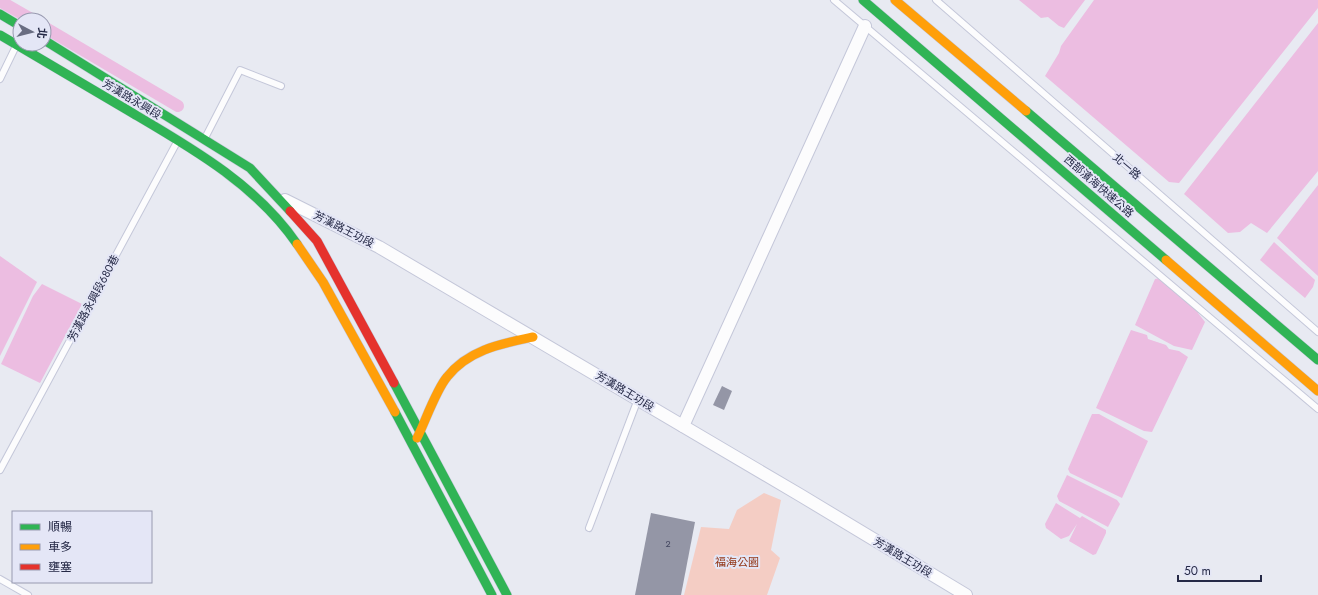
<svg xmlns="http://www.w3.org/2000/svg" width="1318" height="595" font-family="Jost,'Noto Sans TC',sans-serif">
<rect width="100%" height="100%" fill="#e8eaf2"/>
<polygon fill="#f4cdc4" points="764,493 781,500 771,550 780,558 767,595 684,595 701,527 729,529 737,510"/>
<g fill="#ecbde1">
<polygon points="1019,0 1085,0 1064,28 1059,26 1048,17 1041,18"/>
<polygon points="1094,0 1318,0 1318,8 1179,183 1169,182 1045,76 1059,53 1061,46"/>
<polygon points="1318,23 1318,171 1267,233 1251,223 1240,232 1228,233 1184,194"/>
<polygon points="1318,185 1318,276 1277,238"/>
<polygon points="1274,242 1315,280 1313,287 1305,298 1260,260"/>
<polygon points="0,256 37,282 0,356"/>
<polygon points="1160,278 1200,310 1198,313 1205,322 1192,350 1174,346 1135,325 1155,279"/>
<polygon points="42,284 82,304 40,383 1,364 33,296"/>
<polygon points="1131,330 1147,335 1148,339 1166,345 1169,349 1179,351 1188,357 1152,432 1144,431 1096,408"/>
<polygon points="1092,414 1099,414 1148,441 1122,498 1070,473 1068,469"/>
<polygon points="1067,475 1117,500 1120,504 1108,527 1059,501 1057,496"/>
<polygon points="1056,503 1080,518 1082,516 1106,530 1106,533 1096,554 1093,555 1069,541 1077,524 1069,536 1061,539 1046,528 1045,524"/>
</g>
<g fill="none" stroke-linecap="round" stroke-linejoin="round">
<g stroke="#ecbde1" stroke-width="12">
<polyline points="0,1 33,20"/>
<polyline points="44,27 178,106"/>
</g>
</g>
<g fill="#9496a6">
<polygon points="722,386 732,391 724,410 713,405"/>
<polygon points="651,513 695,522 681,595 635,595"/>
</g>
<g fill="none" stroke-linecap="round" stroke-linejoin="round">
<g stroke="#c4c7d9" stroke-width="8">
<g id="lane">
<polyline points="834,0 1318,409"/>
<polyline points="936,0 1318,332"/>
<polyline points="0,79 16,46"/>
<polyline points="205,138 240,70 281,86"/>
<polyline points="0,470 177,142"/>
<polyline points="589,528 638,399"/>
<polyline points="0,579 28,595"/>
</g>
</g>
<g stroke="#c4c7d9" stroke-width="14">
<g id="street">
<polyline points="285,200 379,247 800,495 966,595"/>
<polyline points="683,426 865,26"/>
</g>
</g>
<g stroke="#c4c7d9" stroke-width="10">
<g id="fast">
<polyline points="863,0 1166,260"/>
<polyline points="0,14 20,26"/>
<path d="M0 35C43 60 86 86 129 111 190 147 256 184 297 244"/>
<polyline points="44,40 250,168 290,211"/>
<polyline points="1026,111 1318,360"/>
<polyline points="394,383 507,595"/>
<polyline points="395,412 492,595"/>
</g>
</g>
<g stroke="#c4c7d9" stroke-width="10">
<g id="slow">
<polyline points="895,0 1026,111"/>
<polyline points="297,244 323,282 395,412"/>
<polyline points="1166,260 1318,391"/>
<path d="M417 438C425 422 436 390 447 377 468 350 500 344 533 337"/>
</g>
</g>
<g stroke="#c4c7d9" stroke-width="10">
<polyline id="jam" points="290,211 317,241 394,383"/>
</g>
<use href="#lane" stroke="#fcfcfd" stroke-width="6"/>
<use href="#street" stroke="#fcfcfd" stroke-width="12"/>
<use href="#fast" stroke="#30b455" stroke-width="9"/>
<use href="#slow" stroke="#ff9f0a" stroke-width="9"/>
<use href="#jam" stroke="#e5322d" stroke-width="9"/>
</g>
<g text-anchor="middle" stroke-width="4" stroke-linejoin="round" paint-order="stroke">
<g font-size="9" fill="#41445e">
<text x="668" y="547">2</text>
</g>
<g font-size="11" fill="#252946" stroke="#e4e6f6">
<text transform="translate(132 99) rotate(31)" y="4">芳漢路永興段</text>
<text transform="translate(1127 166) rotate(41)" y="4">北一路</text>
<text transform="translate(1099 186) rotate(41)" y="4">西部濱海快速公路</text>
<text transform="translate(344 229) rotate(27)" y="4">芳漢路王功段</text>
<text transform="translate(93 298) rotate(-62)" y="4">芳漢路永興段680巷</text>
<text transform="translate(625 391) rotate(31)" y="4">芳漢路王功段</text>
<text transform="translate(903 557) rotate(31)" y="4">芳漢路王功段</text>
</g>
<g font-size="11" fill="#923617" stroke="#e4e6f6">
<text x="737" y="566">福海公園</text>
</g>
</g>
<rect x="12" y="511" width="140" height="72" fill="#e4e6f6" stroke="#989ab0"/>
<rect x="20" y="524" width="20" height="6" fill="#30b455" stroke="#989ab0"/>
<text x="48" y="531" font-size="12" fill="#252946">順暢</text>
<rect x="20" y="544" width="20" height="6" fill="#ff9f0a" stroke="#989ab0"/>
<text x="48" y="551" font-size="12" fill="#252946">車多</text>
<rect x="20" y="564" width="20" height="6" fill="#e5322d" stroke="#989ab0"/>
<text x="48" y="571" font-size="12" fill="#252946">壅塞</text>
<g transform="translate(32 32) rotate(97)"><circle r="19" fill="#e4e6f6" stroke="#989ab0"/>
<path d="M0-3L7 15L0 10L-7 15Z" fill="#696d82"/>
<text y="-6" font-size="11" font-weight="bold" text-anchor="middle" fill="#252946">北</text>
</g>
<path d="M1178 575v6h83v-6" fill="none" stroke="#252946" stroke-width="2"/>
<text x="1184" y="575" font-size="12" fill="#252946" stroke="#e4e6f6" stroke-width="3" paint-order="stroke">50 m</text>
</svg>
